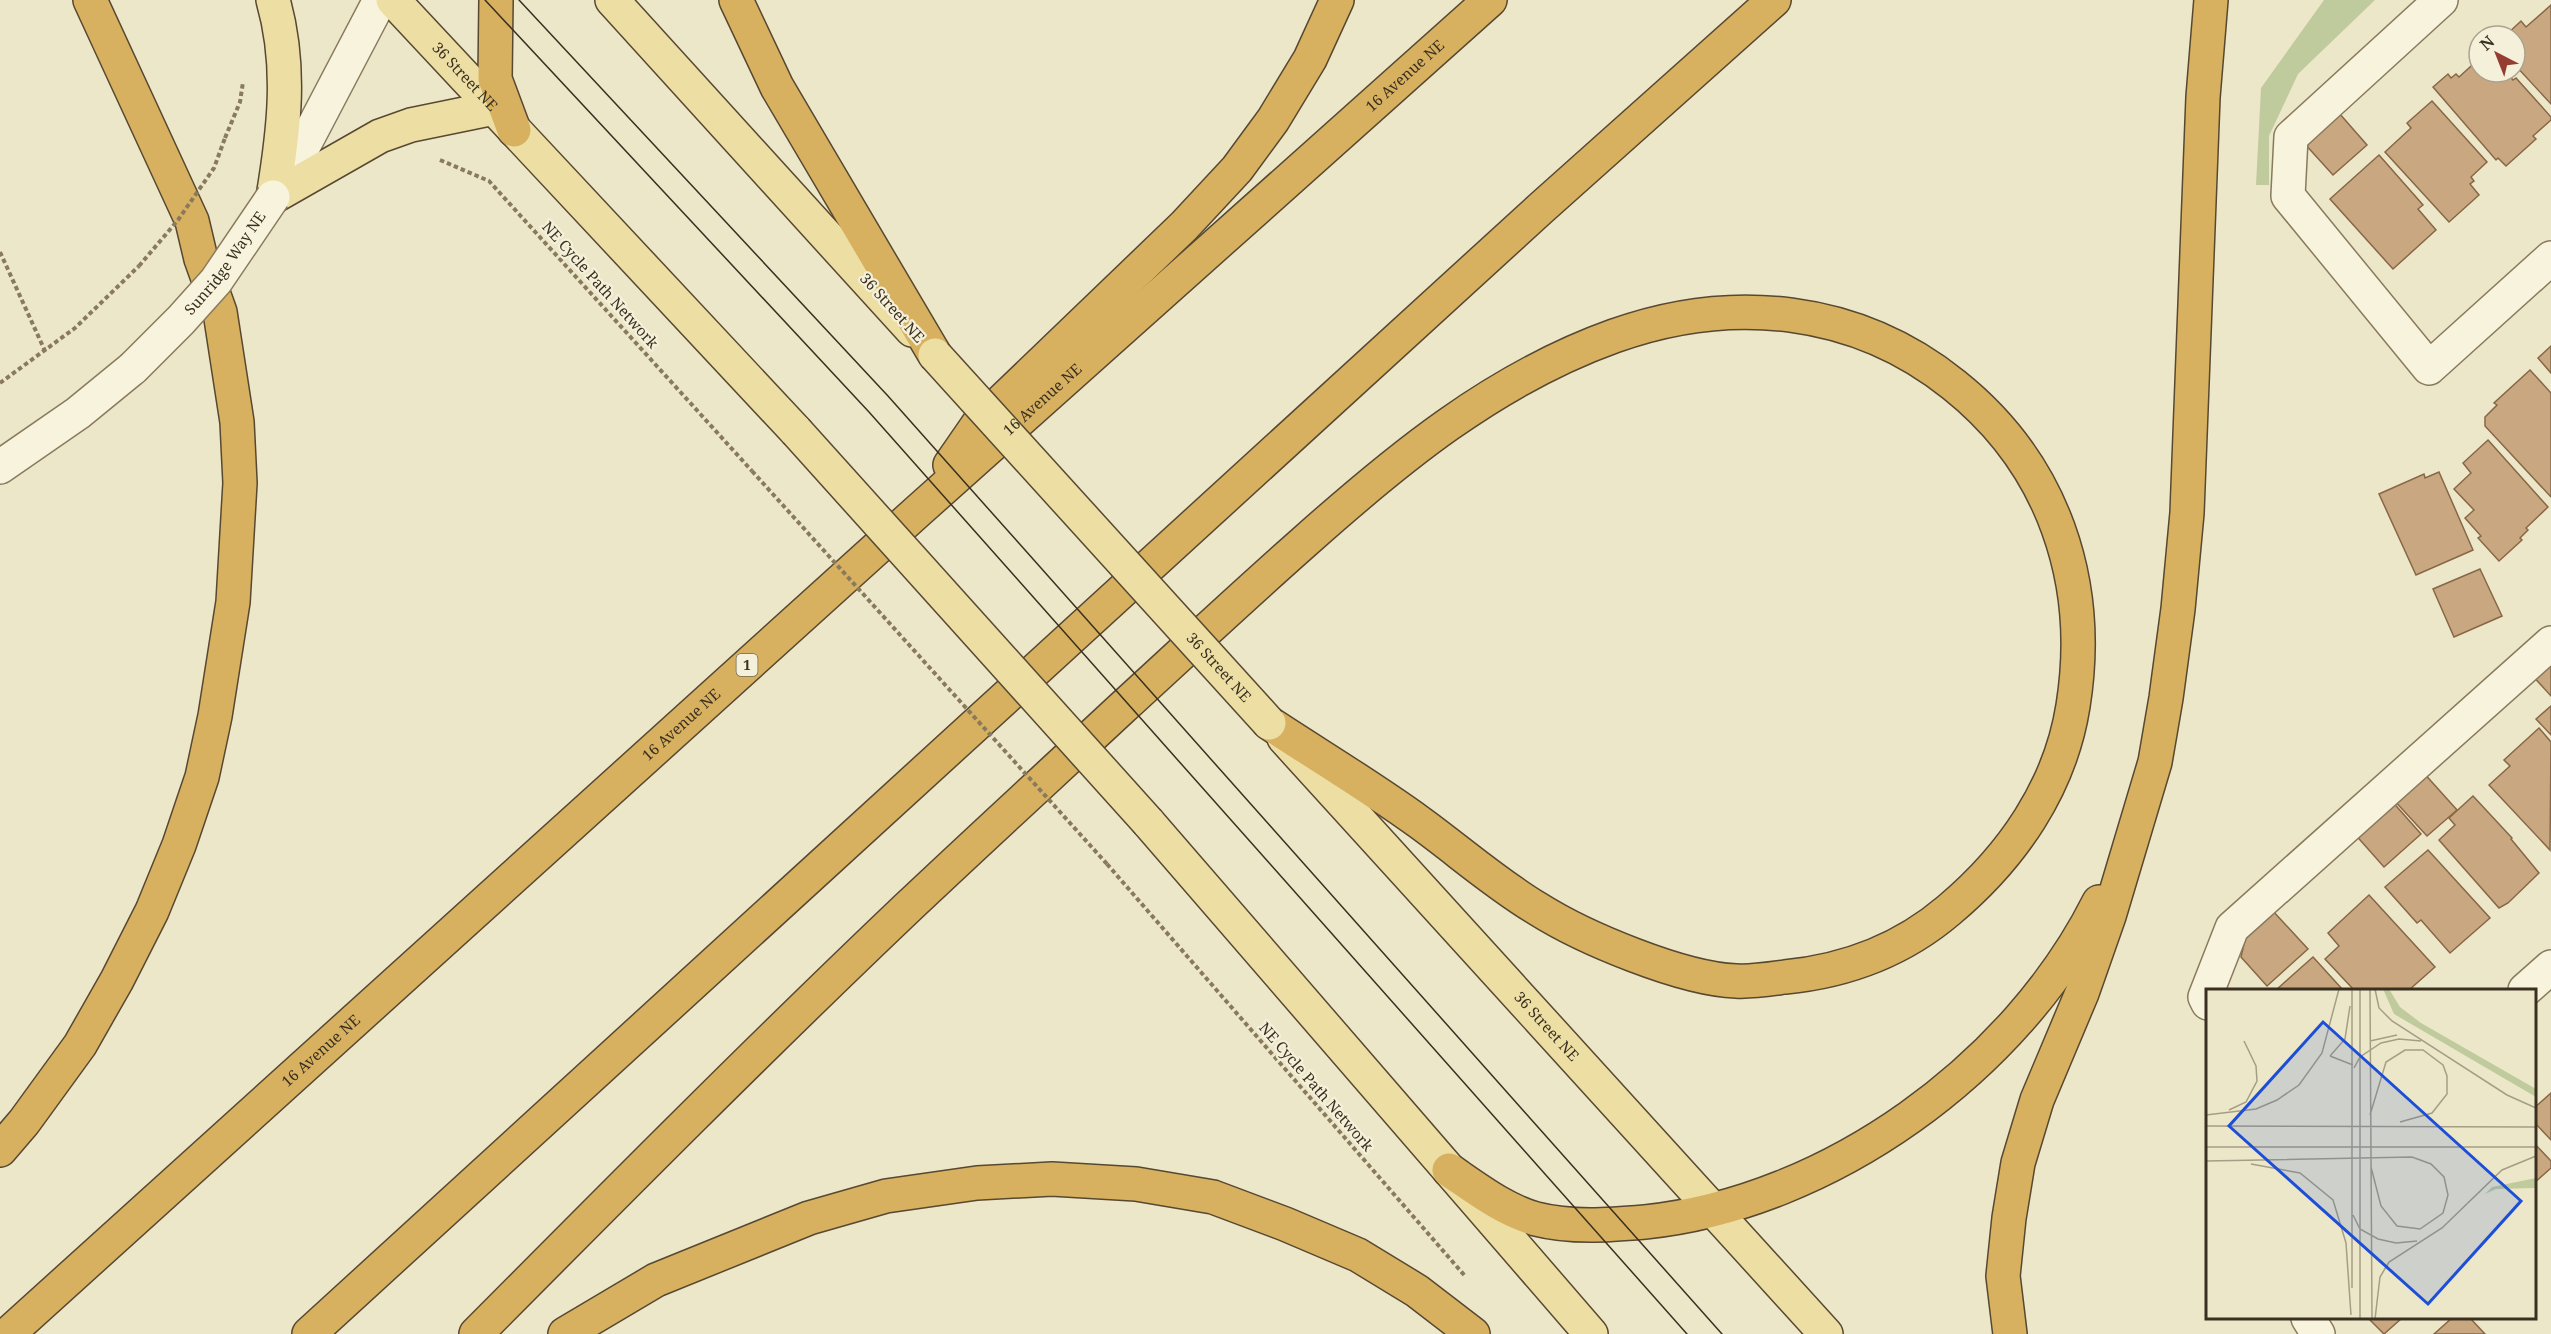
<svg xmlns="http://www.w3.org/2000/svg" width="2551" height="1334" font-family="'Noto Serif',serif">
<rect width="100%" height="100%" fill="#ede7c9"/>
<polygon fill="#c0cb9d" points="2324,0 2375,0 2298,74 2269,136 2269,185 2256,185 2261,88"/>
<g fill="#c9a881" stroke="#876745" stroke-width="1.5">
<polygon points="2551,5 2551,104 2515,65 2515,36 2505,36 2521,21 2526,27"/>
<polygon points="2479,59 2479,72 2506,72 2513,80 2516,78 2551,117 2551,120 2533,136 2536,139 2506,166 2498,158 2496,160 2433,87 2448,74 2451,78 2456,74 2459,77"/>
<polygon points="2432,101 2487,162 2471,177 2474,181 2470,184 2479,195 2449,222 2385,152 2411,128 2407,123"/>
<polygon points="2339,113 2367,145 2333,175 2304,143"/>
<polygon points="2379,155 2423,205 2418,209 2436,230 2393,269 2330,199"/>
<polygon points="2551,346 2551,373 2538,358"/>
<polygon points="2530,370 2551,393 2551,497 2485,426 2485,417 2497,405 2494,403"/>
<polygon points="2488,440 2548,507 2526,528 2528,530 2520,538 2522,540 2499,561 2478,538 2481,536 2465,518 2474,510 2454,489 2471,473 2463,463"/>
<polygon points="2439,472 2473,550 2416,575 2379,494 2424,474 2425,478"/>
<polygon points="2480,569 2502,616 2454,637 2433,589"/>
<polygon points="2551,654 2551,696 2530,673"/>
<polygon points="2551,706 2551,735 2536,719"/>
<polygon points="2539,728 2551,742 2550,850 2489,785 2510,766 2504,760"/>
<polygon points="2422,771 2457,810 2427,836 2392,798"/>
<polygon points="2473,796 2512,838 2511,839 2539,873 2508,903 2499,908 2439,840 2455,825 2449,818"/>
<polygon points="2390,799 2421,834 2384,867 2353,832"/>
<polygon points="2428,850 2490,918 2450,953 2421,920 2417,923 2385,887"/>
<polygon points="2369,895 2435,967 2409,990 2354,990 2325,959 2339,946 2328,933"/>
<polygon points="2271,909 2308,949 2267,986 2241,957 2247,931"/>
<polygon points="2313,957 2343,990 2276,990"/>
<polygon points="2551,1093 2551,1140 2534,1122 2534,1108"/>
<polygon points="2534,1143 2551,1161 2551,1168 2534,1183"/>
<polygon points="2368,1318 2402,1318 2384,1334"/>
<polygon points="2452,1318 2470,1318 2485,1334 2434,1334"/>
</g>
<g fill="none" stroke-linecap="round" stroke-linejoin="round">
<g stroke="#897a5e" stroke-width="36">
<g id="minor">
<polyline points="2441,0 2291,137 2288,196 2429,368 2551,258"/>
<polyline points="273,197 303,147 380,0"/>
<polyline points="0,467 78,413 133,368"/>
<polyline points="2525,990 2551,967"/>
<polyline points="2208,1003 2205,997 2232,928 2551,643"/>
<polyline points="2308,1318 2318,1334"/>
</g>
</g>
<g stroke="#574832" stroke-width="36">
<g id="major">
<path id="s1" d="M393 0 796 431"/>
<polyline points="612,0 912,330"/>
<polyline points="273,197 380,136 411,125 494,108"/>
<path d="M273 197C284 131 292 66 273 0"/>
<path id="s2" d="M1284 738 1826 1334"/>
<polyline points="1148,822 1591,1334"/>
</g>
</g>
<g stroke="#574832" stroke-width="36">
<g id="highway">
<polyline points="496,0 495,79 514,130"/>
<polyline points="736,0 777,87 935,355"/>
<polyline points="950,465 979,423 1184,226 1237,169 1273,120 1310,59 1337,0"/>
<polyline points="0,1150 24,1122 80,1045 117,980 152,911 179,845 202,777 215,716 233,602 240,483 237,422 220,312 201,259 192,221 90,0"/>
<path d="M1449 1170C1477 1189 1504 1210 1536 1219 1571 1228 1609 1225 1645 1222 1829 1203 2016 1068 2099 902"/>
<path id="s3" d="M8 1334 918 511 1490 0"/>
<polyline points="309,1334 1540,209 1774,0"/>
<path d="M476 1334C618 1191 760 1048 906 909 978 841 1050 775 1122 708 1182 653 1242 597 1303 543 1397 459 1494 379 1614 336 1731 294 1856 306 1954 385 2053 464 2093 581 2073 706 2060 788 2012 857 1949 910 1901 951 1847 971 1785 977 1770 979 1752 982 1736 981 1682 979 1584 938 1538 909 1496 884 1459 851 1419 822 1371 787 1319 756 1269 723"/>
<polyline points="565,1334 656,1280 809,1218 886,1196 977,1183 1052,1179 1136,1184 1213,1197 1285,1224 1358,1255 1417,1291 1473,1334"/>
<polyline points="2010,1334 2003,1276 2009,1218 2018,1163 2037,1100 2082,993 2109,916 2155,762 2166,698 2178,609 2187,513 2203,97 2211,0"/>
</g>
</g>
<g stroke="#897a5e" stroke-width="4" stroke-dasharray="4.5 3" stroke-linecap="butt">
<polyline points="225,138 240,102 243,82"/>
<polyline points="440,160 489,181 752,471"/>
<polyline points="0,252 45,351"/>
<polyline points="0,383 75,328 139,266"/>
<polyline points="1107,864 1465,1276"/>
</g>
<use href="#minor" stroke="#f8f3dd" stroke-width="33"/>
<use href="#major" stroke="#eddfa4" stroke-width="33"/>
<use href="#highway" stroke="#d7b15f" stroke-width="33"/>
<g stroke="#3a3021" stroke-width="1.5">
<polyline points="485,0 869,412 1687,1334"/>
<polyline points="519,0 888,396 1722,1334"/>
</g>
<g stroke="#897a5e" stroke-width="36" stroke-linecap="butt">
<g id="minor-bridge">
<path id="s4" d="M133 368 181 320 216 281 273 197"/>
</g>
</g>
<g stroke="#574832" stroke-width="36" stroke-linecap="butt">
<g id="major-bridge">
<path id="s5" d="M935 355 1269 723"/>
<polyline points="796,431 1148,822"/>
</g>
</g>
<g stroke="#897a5e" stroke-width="4" stroke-dasharray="4.5 3" stroke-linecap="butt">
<polyline points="139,266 178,220 214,168 225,138"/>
<polyline points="752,471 1107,864"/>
</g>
<use href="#minor-bridge" stroke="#f8f3dd" stroke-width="33"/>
<use href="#major-bridge" stroke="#eddfa4" stroke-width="33"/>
</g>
<g text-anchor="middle" stroke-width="4.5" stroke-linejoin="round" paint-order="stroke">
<rect fill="#f5f0d9" stroke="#726a58" stroke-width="1.5" x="736.5" y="654" width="21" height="22" rx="4.5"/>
<g font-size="14" font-weight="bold" fill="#3a3021">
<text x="747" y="670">1</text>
</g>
<g font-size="15" fill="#3a3021" stroke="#f5f0d9">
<text dy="5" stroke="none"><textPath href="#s1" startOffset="105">36 Street NE</textPath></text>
<text dy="5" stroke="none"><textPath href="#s3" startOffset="1880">16 Avenue NE</textPath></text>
<text dy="5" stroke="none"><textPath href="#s4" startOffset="140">Sunridge Way NE</textPath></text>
<text transform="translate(600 285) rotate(48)" y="5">NE Cycle Path Network</text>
<text transform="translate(892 308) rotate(48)" y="5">36 Street NE</text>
<text dy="5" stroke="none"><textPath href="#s3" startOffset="1394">16 Avenue NE</textPath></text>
<text dy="5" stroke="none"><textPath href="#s5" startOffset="422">36 Street NE</textPath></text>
<text dy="5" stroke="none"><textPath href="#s3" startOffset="908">16 Avenue NE</textPath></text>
<text dy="5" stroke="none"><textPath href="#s2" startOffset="390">36 Street NE</textPath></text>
<text dy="5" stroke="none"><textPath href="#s3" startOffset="422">16 Avenue NE</textPath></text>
<text transform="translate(1316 1087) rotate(49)" y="5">NE Cycle Path Network</text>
</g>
</g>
<g transform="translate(2206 989)">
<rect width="330" height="330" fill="#ede7c9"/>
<path d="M177 0H183L194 18 215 34 330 100V108L188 25ZM330 189V199L290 200 279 205 286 198Z" fill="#c0cb9d"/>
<path fill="none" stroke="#a59e86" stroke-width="1.5" d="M154 0V330M164 0 166 330M169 0 173 19 186 32 301 106 330 119M164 52 191 46M124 67 139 50 144 17M124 67 147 76M148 79 154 68 175 54 193 50 215 52M23 121 40 113 51 92 50 77 38 52M0 126 50 120 71 111 93 96 116 64 133 0M164 126 180 73 199 61H217L237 76 241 87V105L226 124 194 133M0 137 330 138M0 158H330M0 172 206 168 225 175 238 188 242 206 237 224 214 240 191 237 175 217 165 178M45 175 94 184 127 211 140 254 145 326M147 226 154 240 172 250 190 254 211 252M146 299V0M169 330 174 288 183 273 236 239 296 181 330 167"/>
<path fill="#1d4ed8" fill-opacity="0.15" stroke="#1d4ed8" stroke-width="3" d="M117 33 315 212 222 315 23 137Z"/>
<rect width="330" height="330" fill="none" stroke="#3a3021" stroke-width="3"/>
</g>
<g transform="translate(2497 54) rotate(318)"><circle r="28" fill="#f5f0d9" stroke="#aaa38f" stroke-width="1.5"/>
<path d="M0-4.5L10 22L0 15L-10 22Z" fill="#953d31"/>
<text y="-9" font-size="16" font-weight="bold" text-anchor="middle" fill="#3a3021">N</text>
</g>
</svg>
